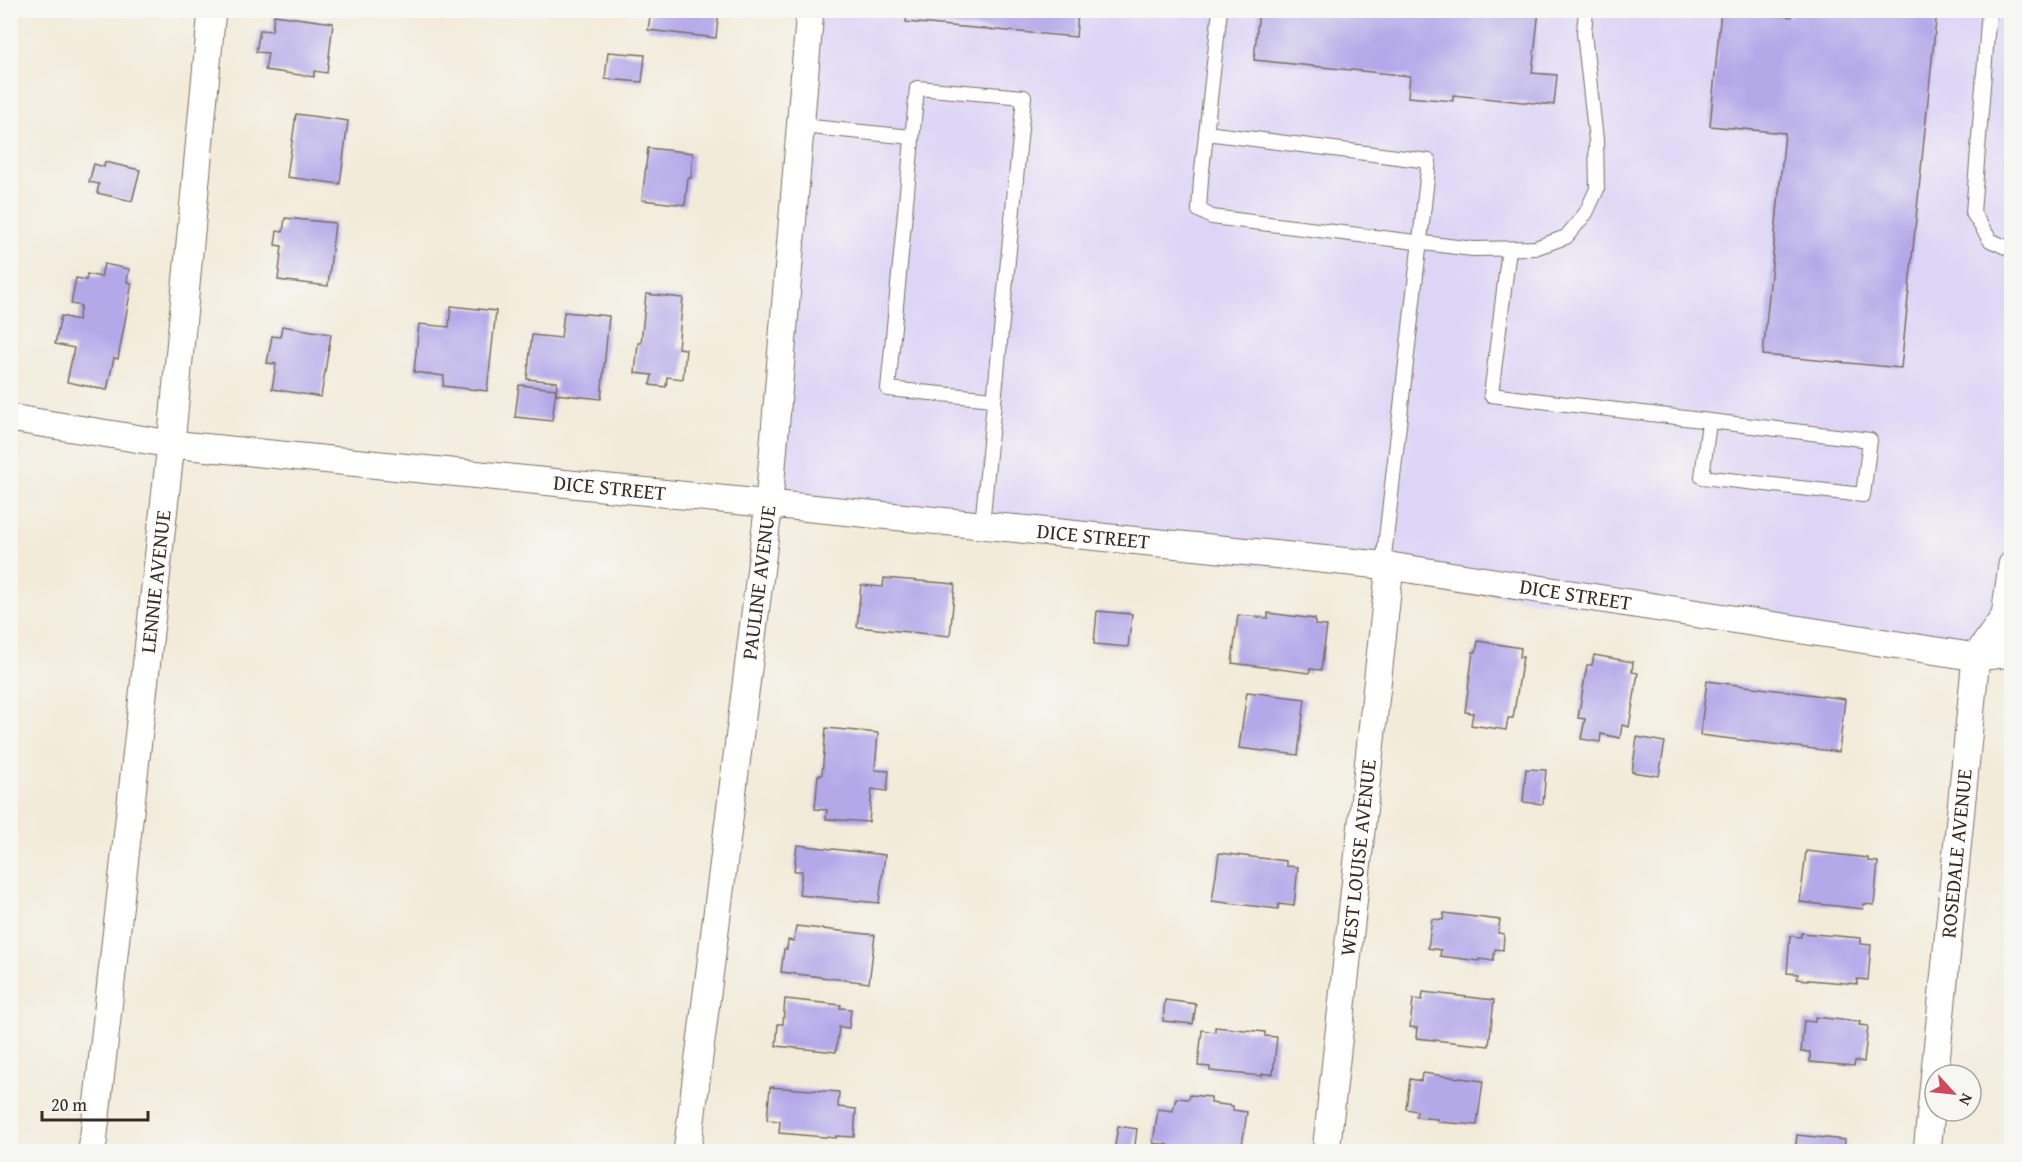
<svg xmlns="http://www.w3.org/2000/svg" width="2022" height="1162" font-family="'Gentium Book Plus',serif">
<rect width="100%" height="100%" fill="#f6f6f2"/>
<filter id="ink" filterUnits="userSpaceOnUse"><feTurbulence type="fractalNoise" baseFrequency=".0167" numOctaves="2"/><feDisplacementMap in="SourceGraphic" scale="12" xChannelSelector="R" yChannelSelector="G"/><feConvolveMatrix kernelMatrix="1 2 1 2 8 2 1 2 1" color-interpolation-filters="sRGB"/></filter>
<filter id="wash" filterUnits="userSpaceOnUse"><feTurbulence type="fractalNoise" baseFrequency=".008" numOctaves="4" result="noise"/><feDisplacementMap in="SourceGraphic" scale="24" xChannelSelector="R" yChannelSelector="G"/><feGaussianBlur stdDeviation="1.35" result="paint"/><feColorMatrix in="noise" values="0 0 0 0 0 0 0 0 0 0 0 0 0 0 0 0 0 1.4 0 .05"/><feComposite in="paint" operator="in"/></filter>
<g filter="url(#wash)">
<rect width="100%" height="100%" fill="#f3ebda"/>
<polygon fill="#ddd5f6" points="810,11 2011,11 2011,653 1976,657 769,503"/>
<g id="blocks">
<g fill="#b3a9e9">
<polygon points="651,10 719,10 716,38 648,30"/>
<polygon points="908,10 1078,10 1076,37 906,22"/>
<polygon points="1259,10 1539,10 1532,73 1557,75 1554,105 1453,95 1453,101 1408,97 1410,76 1254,60"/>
<polygon points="1721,10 1792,17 1792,10 1937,10 1901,368 1763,355 1785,133 1710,126"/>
<polygon points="274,15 333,23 327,73 314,71 314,77 265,70 268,53 256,52 260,30 272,31"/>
<polygon points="608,52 645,55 642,82 605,79"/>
<polygon points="296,114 348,121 340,184 287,177"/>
<polygon points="648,148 693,153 691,178 688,178 685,205 642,200"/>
<polygon points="105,162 140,170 132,201 97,193 99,184 89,182 94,164 104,167"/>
<polygon points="285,218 335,223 328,286 278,280 282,246 275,245 277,231 283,232"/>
<polygon points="104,264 129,269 127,282 132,283 118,359 114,358 107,390 67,382 74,348 55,344 61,316 78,320 81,306 71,304 76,278 86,280 87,274 101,277"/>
<polygon points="646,294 683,298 678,348 686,349 683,379 667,377 666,387 650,385 652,375 635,373 638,343 641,343"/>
<polygon points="451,306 496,311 487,391 443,386 444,376 414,372 419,324 449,327"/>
<polygon points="564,312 609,316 601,399 556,394 557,382 527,379 532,335 561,338"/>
<polygon points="282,326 331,334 321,397 272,389 276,364 267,363 272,336 280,337"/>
<polygon points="519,385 556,389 552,421 515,417"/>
<polygon points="884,578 955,584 950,636 857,627 861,585 883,587"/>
<polygon points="1097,611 1132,614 1128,647 1094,644"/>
<polygon points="1268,613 1315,619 1315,625 1327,626 1321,670 1310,669 1309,673 1232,663 1238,615 1268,618"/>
<polygon points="1478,641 1521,648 1520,657 1523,657 1513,718 1508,718 1506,730 1471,725 1473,713 1465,712 1473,652 1476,652"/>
<polygon points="1594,655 1633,662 1632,672 1638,673 1629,727 1622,725 1620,738 1601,734 1600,742 1581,739 1585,719 1578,718 1587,665 1592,665"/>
<polygon points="1707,681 1845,699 1839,752 1700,735"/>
<polygon points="1247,692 1305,699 1298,755 1239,748"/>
<polygon points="826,728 878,733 875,770 889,771 887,791 872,789 869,822 826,819 827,810 815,809 818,775 822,775"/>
<polygon points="1637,737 1665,742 1659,776 1632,772"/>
<polygon points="1526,769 1546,770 1543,804 1523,802"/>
<polygon points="797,845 885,855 879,903 799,895 802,871 794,871"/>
<polygon points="1806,851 1868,858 1868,861 1878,862 1874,905 1864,904 1863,909 1800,902"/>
<polygon points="1219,853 1286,861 1286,866 1298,867 1294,906 1279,904 1278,909 1212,901"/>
<polygon points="1444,913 1500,920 1498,933 1504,934 1503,950 1495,949 1493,961 1479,959 1479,961 1440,956 1441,950 1428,948 1432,919 1443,920"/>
<polygon points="796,926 875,935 869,983 781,972 784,949 787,949 788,940 794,941"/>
<polygon points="1801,933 1861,938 1861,944 1871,945 1868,980 1857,979 1857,984 1797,979 1798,974 1787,973 1790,936 1801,937"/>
<polygon points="1423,992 1494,1000 1489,1046 1416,1038 1417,1028 1410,1027 1413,999 1422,1000"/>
<polygon points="785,999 841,1005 840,1008 851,1009 849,1028 839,1027 836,1052 776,1046 778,1024 783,1024"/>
<polygon points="1165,1000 1196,1004 1193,1024 1163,1021"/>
<polygon points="1815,1017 1860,1022 1859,1025 1868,1026 1864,1062 1855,1061 1854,1066 1810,1062 1810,1052 1801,1052 1804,1021 1815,1022"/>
<polygon points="1215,1027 1265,1032 1265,1036 1277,1037 1273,1074 1262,1074 1262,1076 1210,1071 1210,1067 1198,1066 1202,1030 1215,1032"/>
<polygon points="1422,1073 1483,1081 1477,1125 1438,1122 1437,1119 1416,1117 1417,1111 1406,1109 1410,1079 1421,1081"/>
<polygon points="770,1087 839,1092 838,1107 856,1109 854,1137 836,1136 836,1138 779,1133 780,1121 767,1120"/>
<polygon points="1190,1095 1211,1097 1211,1103 1233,1106 1233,1110 1247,1112 1241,1152 1181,1152 1167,1149 1168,1145 1153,1143 1158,1109 1173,1111 1176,1098 1189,1099"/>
<polygon points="1118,1126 1137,1129 1134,1152 1114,1152"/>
<polygon points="1797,1135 1845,1140 1844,1152 1795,1152"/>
</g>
</g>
</g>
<g filter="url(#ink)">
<use href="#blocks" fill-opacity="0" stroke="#7b6e60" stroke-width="1.5"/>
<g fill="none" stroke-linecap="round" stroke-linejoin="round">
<g stroke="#7b6e60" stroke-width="16">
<g id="lane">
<polyline points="1220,10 1201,179 1199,210 1212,217 1473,249 1535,248 1566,237 1586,213 1597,189 1596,140 1584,33 1586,10"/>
<polyline points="1989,10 1973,213 1990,240 2012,250"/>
<polyline points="801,126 912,137"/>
<polyline points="1206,133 1429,161 1383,565"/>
<polyline points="1509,249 1491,395 1870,440 1863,495 1702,477 1709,422"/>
<polyline points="982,525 1024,97 917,88 888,389 994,399"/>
</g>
</g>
<g stroke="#7b6e60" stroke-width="29">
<g id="street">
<path id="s1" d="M10 418 171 444 1390 566 1976 657 2012 653"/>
<path id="s2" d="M92 1152 171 444 212 10"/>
<path id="s3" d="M687 1152 769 503 810 10"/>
<path id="s4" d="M1326 1152 1390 566"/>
<path id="s5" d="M1927 1152 1976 657 2005 616 2012 565"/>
</g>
</g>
<use href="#lane" stroke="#fff" stroke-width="14"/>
<use href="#street" stroke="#fff" stroke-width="27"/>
</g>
</g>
<g text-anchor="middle" stroke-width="5" stroke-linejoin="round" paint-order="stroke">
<g font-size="21" fill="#3b2a1e" stroke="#f6f6f2">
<text dy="7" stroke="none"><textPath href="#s1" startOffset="604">DICE STREET</textPath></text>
<text dy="7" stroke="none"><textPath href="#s1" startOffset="1090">DICE STREET</textPath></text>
<text dy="7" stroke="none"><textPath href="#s2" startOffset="574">LENNIE AVENUE</textPath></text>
<text dy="7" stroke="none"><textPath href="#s3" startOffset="574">PAULINE AVENUE</textPath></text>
<text dy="7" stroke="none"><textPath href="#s1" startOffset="1576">DICE STREET</textPath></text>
<text dy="7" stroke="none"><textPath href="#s5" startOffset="300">ROSEDALE AVENUE</textPath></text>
<text dy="7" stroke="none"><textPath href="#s4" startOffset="296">WEST LOUISE AVENUE</textPath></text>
</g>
</g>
<rect width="2022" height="1162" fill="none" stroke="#f6f6f2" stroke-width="36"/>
<g transform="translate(1953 1093) rotate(117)"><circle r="28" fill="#f6f6f2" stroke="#aba49d" stroke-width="1.5"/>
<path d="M0-4.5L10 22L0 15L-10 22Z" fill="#d1495b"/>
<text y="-9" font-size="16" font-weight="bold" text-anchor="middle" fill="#3b2a1e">N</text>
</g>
<path d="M42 1111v9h106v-9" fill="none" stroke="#3b2a1e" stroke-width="3"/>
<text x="51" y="1111" font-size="18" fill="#3b2a1e" stroke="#f6f6f2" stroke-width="4.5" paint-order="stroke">20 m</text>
</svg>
